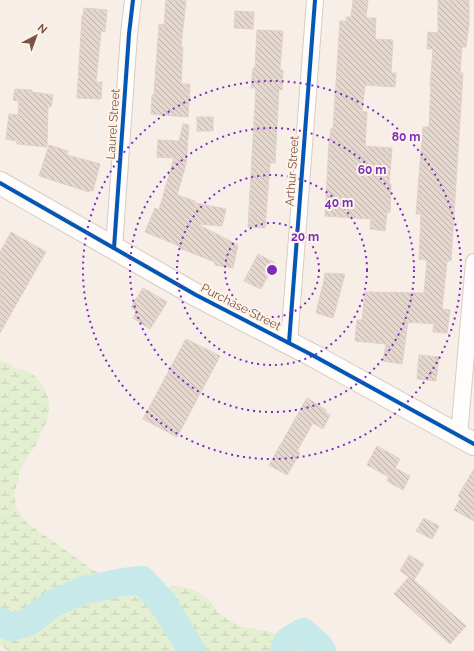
<svg xmlns="http://www.w3.org/2000/svg" width="474" height="651" font-family="Raleway,sans-serif">
<defs>
<pattern id="wetland-marsh" width="20" height="14" patternUnits="userSpaceOnUse"><rect width="20" height="14" fill="#e4eed0"/><path d="M1 5h8M5 5V1M11 12h8M15 12V8" fill="none" stroke="#c7ceb4"/></pattern>
<pattern id="building-back-hatch" width="6" height="6" patternUnits="userSpaceOnUse"><rect width="6" height="6" fill="#e4d7ce"/><path d="M-1 5l2 2M0 0l6 6M5-1l2 2" fill="none" stroke="#beb1a9"/></pattern>
</defs>
<rect width="100%" height="100%" fill="#f7efe7"/>
<path fill="url(#wetland-marsh)" d="M0 361 9 363 14 368 24 370 35 376 43 386 49 400V410L47 421 34 448 19 471V479L14 492 16 508 21 516 27 523 96 572 113 577 140 576 157 589C175 583 195 587 209 600 213 604 216 610 220 614 225 618 235 624 241 626 258 631 305 635 311 651H8L0 645Z"/>
<g fill="none" stroke-linecap="round" stroke-linejoin="round">
<g stroke="#c7e9e9" stroke-width="28">
<polyline points="0,621 11,627 29,622 52,604 81,591 123,582 142,580 163,603 192,651"/>
<polyline points="284,651 288,641 303,632 320,647 322,651"/>
</g>
</g>
<g fill="url(#building-back-hatch)" stroke="#e1d1c9">
<polygon points="166,0 186,0 181,47 183,47 181,84 190,84 188,117 151,114 152,95 154,95 159,24 164,25"/>
<polygon points="353,0 368,0 366,18 376,18 375,39 393,40 391,73 396,73 395,87 365,85 362,111 367,112 365,146 392,148 389,184 391,184 390,212 387,212 385,231 370,229 371,219 325,216 329,143 331,128 333,129 340,21 346,21 346,17 351,17"/>
<polygon points="438,0 469,0 469,24 466,47 462,47 460,73 463,73 451,261 447,261 442,309 450,310 447,333 433,332 434,324 408,322 402,364 383,361 386,344 355,341 357,320 362,320 365,292 424,293 427,260 419,259 421,214 416,214 423,127 429,127 431,87 430,87 433,49 427,49 428,32 438,33"/>
<polygon points="84,8 107,10 105,32 101,31 96,82 102,82 101,99 77,98 82,16 83,16"/>
<polygon points="235,11 254,12 253,29 234,28"/>
<polygon points="257,30 283,31 280,70 283,70 282,90 279,89 275,163 270,163 265,228 248,227 256,88 251,88 253,68 255,68"/>
<polygon points="15,89 32,90 32,92 53,95 51,107 48,106 47,147 17,144 17,141 6,139 9,114 18,115 19,101 13,100"/>
<rect x="197" y="117" width="16" height="14"/>
<polygon points="183,124 189,125 186,164 177,195 195,201 195,203 226,209 222,226 197,224 238,245 233,268 215,265 215,262 179,248 179,246 145,232 155,208 159,210 174,158 157,157 158,140 179,141"/>
<polygon points="49,145 68,151 67,155 100,164 93,191 90,190 89,192 39,176"/>
<polygon points="11,232 46,252 0,333 0,252"/>
<polygon points="258,254 275,263 261,289 244,281"/>
<polygon points="325,273 345,274 333,318 316,313 324,280"/>
<polygon points="143,288 167,302 150,329 133,318 137,311 131,307"/>
<polygon points="186,339 220,356 177,437 143,419"/>
<polygon points="419,355 439,357 436,381 417,379"/>
<polygon points="307,398 326,410 325,412 330,415 323,429 313,423 297,451 300,453 287,475 269,465"/>
<polygon points="377,446 400,459 395,468 410,476 403,490 387,481 389,477 367,465"/>
<polygon points="474,469 474,521 454,510 461,498 458,496"/>
<polygon points="424,518 439,526 432,539 416,531"/>
<polygon points="409,555 424,564 414,580 466,626 450,644 394,594 409,577 400,571"/>
</g>
<g fill="none" stroke-linecap="round" stroke-linejoin="round">
<g stroke="#d9ccc5" stroke-width="18">
<g id="street">
<polyline points="114,248 129,34 133,0"/>
<polyline points="289,343 315,0"/>
<polyline points="459,436 474,262"/>
</g>
</g>
<g stroke="#d8cbc3" stroke-width="24">
<polyline id="secondary" points="0,183 196,295 314,356 474,444"/>
</g>
<use href="#street" stroke="#fefdfb" stroke-width="16"/>
<use href="#secondary" stroke="#fefdfb" stroke-width="22"/>
<g stroke="#fff4e9" stroke-width="6">
<g id="cycleway">
<polyline points="0,183 196,295 314,356 474,444"/>
<polyline points="114,248 129,34 133,0"/>
<polyline points="289,343 315,0"/>
</g>
</g>
<use href="#cycleway" stroke="#0057b8" stroke-width="4"/>
</g>
<g fill="none" stroke="#7b2cbf" stroke-width="2" stroke-dasharray="2 4">
<circle cx="272" cy="270" r="47"/>
<circle cx="272" cy="270" r="95"/>
<circle cx="272" cy="270" r="142"/>
<circle cx="272" cy="270" r="189"/>
</g>
<g text-anchor="middle" stroke-width="4" stroke-linejoin="round" paint-order="stroke">
<g font-size="12" fill="#785345" stroke="#fff4e9">
<text transform="translate(113 124) rotate(-86)" y="4">Laurel Street</text>
<text transform="translate(292 171) rotate(-86)" y="4">Arthur Street</text>
<text transform="translate(241 307) rotate(27)" y="4">Purchase Street</text>
</g>
</g>
<circle cx="272" cy="270" r="6" fill="#7b2cbf" stroke="#fff4e9" stroke-width="2"/>
<g font-size="12" text-anchor="middle" font-weight="bold" fill="#7b2cbf" stroke="#fff4e9" stroke-width="4" stroke-linejoin="round" paint-order="stroke">
<text x="406" y="141">80 m</text>
<text x="372" y="174">60 m</text>
<text x="339" y="207">40 m</text>
<text x="305" y="241">20 m</text>
</g>
<g transform="translate(36 36) rotate(41)" stroke="#fff4e9" stroke-width="3" paint-order="stroke">
<path d="M0-3L7 15L0 10L-7 15Z" fill="#785345"/>
<text y="-6" font-size="11" font-weight="bold" text-anchor="middle" fill="#785345">N</text>
</g>
</svg>
